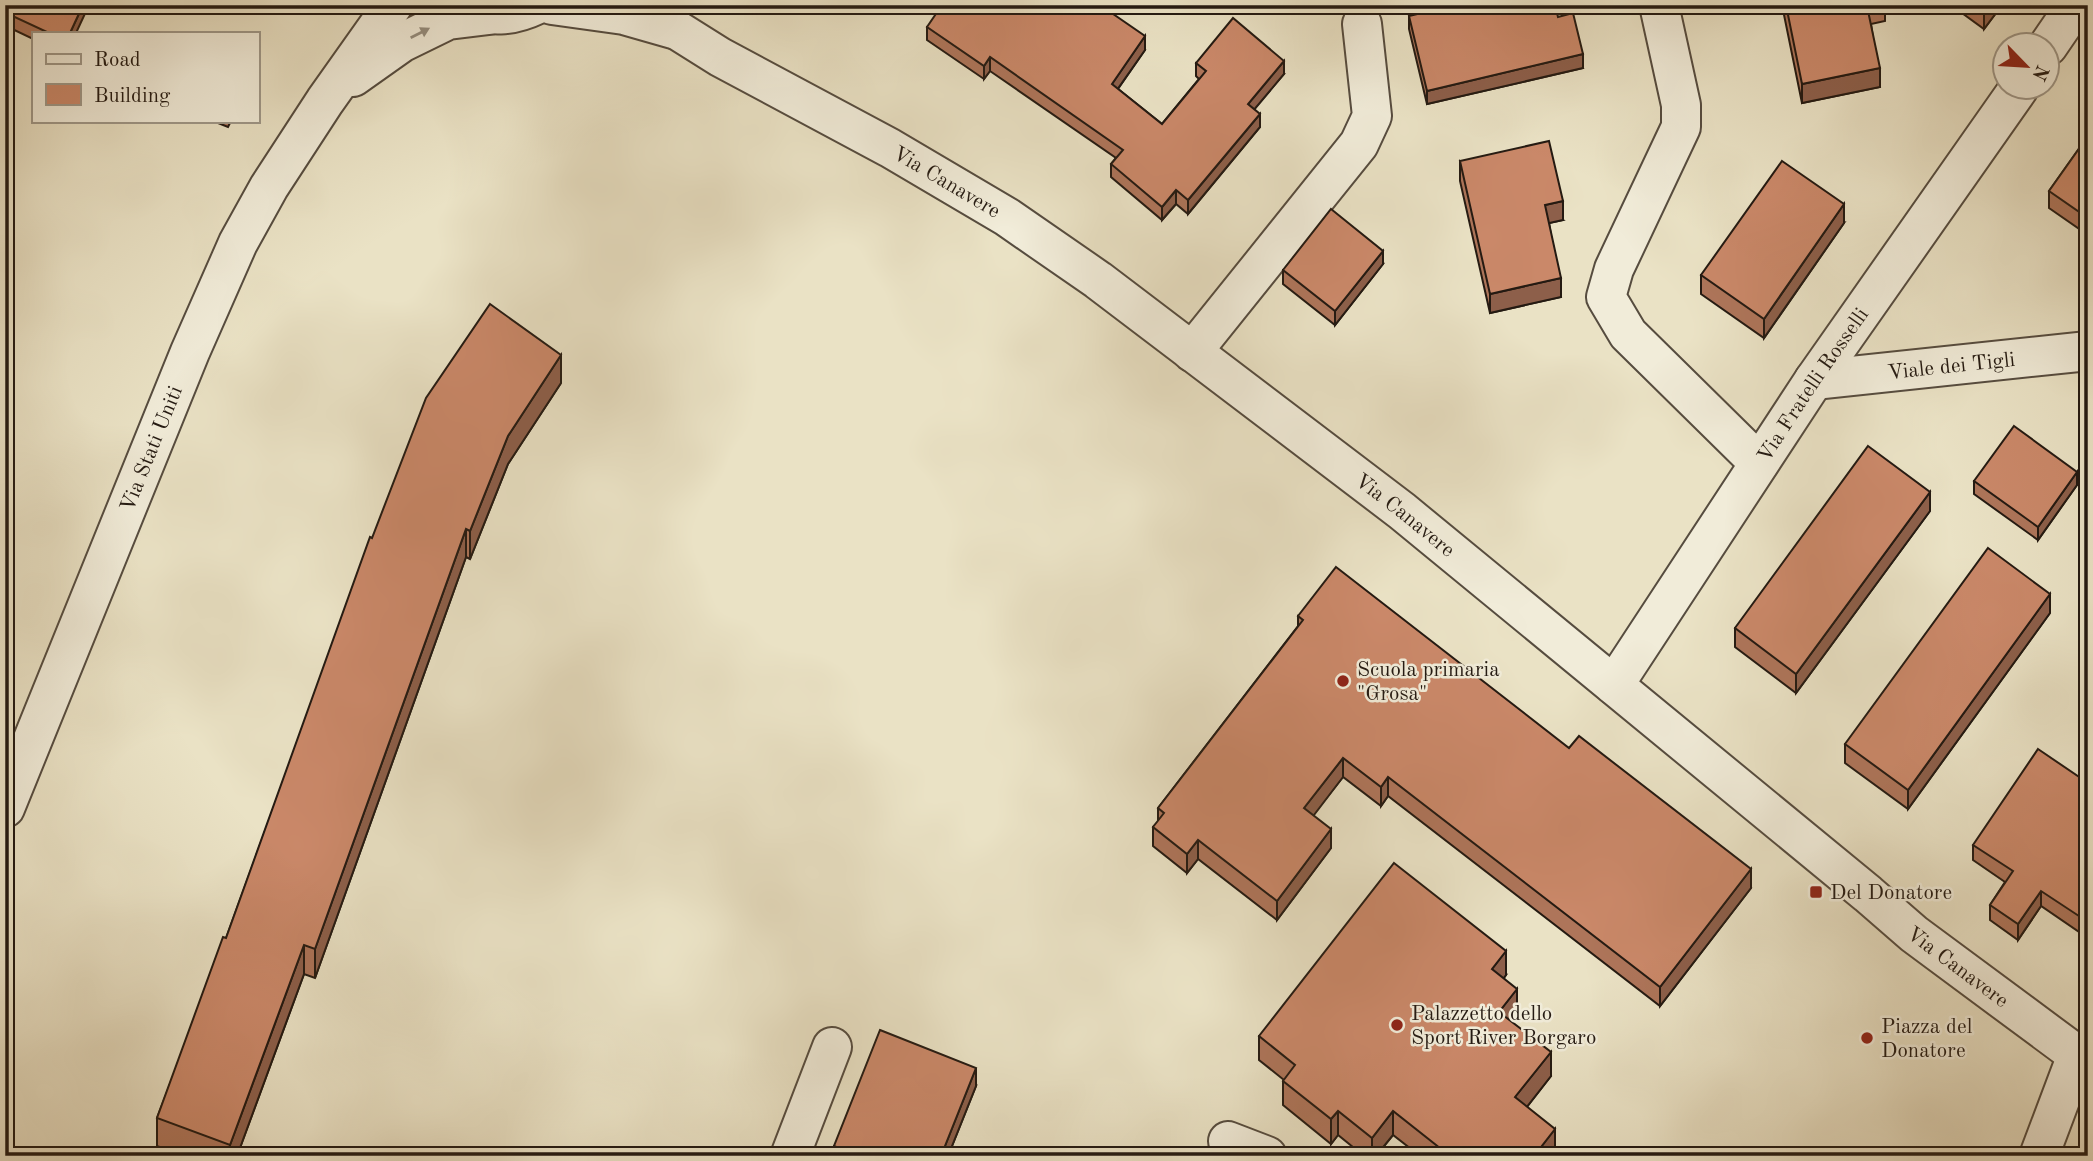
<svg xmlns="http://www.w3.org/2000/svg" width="2093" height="1161" font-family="'Old Standard TT',serif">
<rect width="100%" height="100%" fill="#eae2c5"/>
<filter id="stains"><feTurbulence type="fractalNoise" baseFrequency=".00286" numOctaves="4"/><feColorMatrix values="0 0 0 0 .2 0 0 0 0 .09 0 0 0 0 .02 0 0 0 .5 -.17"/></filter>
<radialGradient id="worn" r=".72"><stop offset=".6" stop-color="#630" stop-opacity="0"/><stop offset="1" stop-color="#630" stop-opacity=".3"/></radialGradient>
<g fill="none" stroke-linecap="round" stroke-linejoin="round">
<g stroke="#564c3f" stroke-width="42">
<g id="minor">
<polyline points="552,5 624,15 673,29"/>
<path id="s1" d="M648 5 677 30 720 57 890 148 1007 217 1098 280 1402 511 1868 894 1914 934 2088 1063"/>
<polyline points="1659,5 1681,105 1681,127 1614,269 1606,297 1628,334 1759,463"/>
<polyline points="2048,46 2076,5"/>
<polyline points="1192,352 1359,144 1372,116 1362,24"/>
<path id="s2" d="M1814 380 2088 351"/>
<path id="s3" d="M1614 685 1814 380 2019 88"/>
<polyline points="1228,1141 1267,1156"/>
<polyline points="790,1156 832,1047"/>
<polyline points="2039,1156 2077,1055"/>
</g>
</g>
<g stroke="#564c3f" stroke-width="42">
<g id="tertiary">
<path d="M465 6C488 19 513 16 536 5"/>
<polyline points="353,77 401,43 448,20 489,15"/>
<path id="s4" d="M5 808 190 352 238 243 269 187 325 101 393 5"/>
</g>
</g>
<use href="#minor" stroke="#f1ecd9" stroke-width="38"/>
<use href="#tertiary" stroke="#f1ecd9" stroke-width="38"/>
</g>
<g fill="#ae755a" stroke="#241a12" stroke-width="2">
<polygon points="1782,5 1885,5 1885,21 1871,24 1880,87 1802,103"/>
<polygon points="1951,5 2002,5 1984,29"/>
<polygon points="1063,10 1145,50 1118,89 1162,124 1199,79 1196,76 1196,63 1284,74 1254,109 1260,127 1188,214 1176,204 1162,220 1111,177 1111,164 1116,158 990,71 984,79 927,40 927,27"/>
<polygon points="6,13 76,33 33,33 33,39 6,26"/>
<polygon points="1409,16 1558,17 1583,68 1427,104 1409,29"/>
<polygon points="213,121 231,121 228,127"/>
<polygon points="2088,136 2088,235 2049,208 2049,191"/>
<polygon points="1460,161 1563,220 1549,223 1561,297 1490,313 1460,181"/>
<polygon points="1844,223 1764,338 1701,294 1701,275"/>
<polygon points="1383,264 1335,325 1283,284 1283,270"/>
<polygon points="561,383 508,464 470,559 466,557 315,978 304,974 237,1156 182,1156 157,1146 157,1118 226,938 372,538"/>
<polygon points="1974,481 2077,485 2038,540 1974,494"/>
<polygon points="1930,511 1796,693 1735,647 1735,628"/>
<polygon points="2050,613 1908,809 1845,763 1845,744"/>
<polygon points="1298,616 1569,748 1751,888 1660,1006 1388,796 1381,806 1343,777 1313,815 1331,848 1277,920 1198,859 1187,873 1153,846 1153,827 1158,822 1158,808 1298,626"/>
<polygon points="2088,783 2088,938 2041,906 2018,940 1990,920 1990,905 2005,882 1973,860 1973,845"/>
<polygon points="1506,975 1504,978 1517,1013 1511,1021 1551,1076 1527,1107 1555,1153 1553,1156 1420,1156 1393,1135 1376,1156 1364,1156 1338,1135 1331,1144 1283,1105 1283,1081 1284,1080 1259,1060 1259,1036"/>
<polygon points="976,1086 948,1156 834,1156 834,1146"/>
</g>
<g fill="#8d5f4a" stroke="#241a12" stroke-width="2">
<polygon points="83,5 89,5 76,33 70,33"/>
<polygon points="806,5 812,5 806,11"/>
<polygon points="1988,5 2002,5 1984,29 1984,10"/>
<polygon points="1145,36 1145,50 1112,97 1112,84"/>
<polygon points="1583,54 1583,68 1427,104 1427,91"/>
<polygon points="990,57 990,71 984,79 984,66"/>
<polygon points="1284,61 1284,74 1248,117 1248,104"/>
<polygon points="1880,68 1880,87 1802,103 1802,84"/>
<polygon points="1260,114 1260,127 1188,214 1188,200"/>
<polygon points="1176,190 1176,204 1162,220 1162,207"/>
<polygon points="1563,201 1563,220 1545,224 1545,205"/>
<polygon points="1844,204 1844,223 1764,338 1764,319"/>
<polygon points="1383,251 1383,264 1335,325 1335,311"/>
<polygon points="1561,278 1561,297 1490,313 1490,294"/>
<polygon points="561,355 561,383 508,464 470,559 470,531 508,436"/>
<polygon points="2077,472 2077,485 2038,540 2038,527"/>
<polygon points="1930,492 1930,511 1796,693 1796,674"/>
<polygon points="466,529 466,557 315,978 315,949"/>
<polygon points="2050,594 2050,613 1908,809 1908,790"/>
<polygon points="1343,758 1343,777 1304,828 1304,808"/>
<polygon points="1388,777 1388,796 1381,806 1381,787"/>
<polygon points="1331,829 1331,848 1277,920 1277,901"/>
<polygon points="1198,840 1198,859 1187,873 1187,854"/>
<polygon points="1751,869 1751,888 1660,1006 1660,987"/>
<polygon points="2041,891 2041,906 2018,940 2018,924"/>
<polygon points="304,945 304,974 237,1156 230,1156 230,1145"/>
<polygon points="1506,951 1506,975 1492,993 1492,969"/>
<polygon points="1517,989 1517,1013 1499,1036 1499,1012"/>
<polygon points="1551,1052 1551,1076 1515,1122 1515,1097"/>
<polygon points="976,1068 976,1086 948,1156 941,1156"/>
<polygon points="1338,1111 1338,1135 1331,1144 1331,1119"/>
<polygon points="1393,1111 1393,1135 1376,1156 1372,1156 1372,1138"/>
<polygon points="1555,1129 1555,1153 1553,1156 1534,1156"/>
</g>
<g fill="#ca8869" stroke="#241a12" stroke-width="2">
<polygon points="9,5 83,5 70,33 49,33 6,13"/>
<polygon points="942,5 1056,5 1063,10 1067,5 1100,5 1145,36 1112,84 1162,124 1206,71 1196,63 1233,18 1284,61 1248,104 1260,114 1188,200 1176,190 1162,207 1111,164 1123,150 990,57 984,66 927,27"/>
<polygon points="1455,5 1555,5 1558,17 1573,13 1583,54 1427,91 1409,16"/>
<polygon points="1786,5 1869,5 1867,6 1880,68 1802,84"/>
<polygon points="1978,5 1988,5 1984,10"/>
<polygon points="2088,136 2088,218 2049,191"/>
<polygon points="1549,141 1563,201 1545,205 1561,278 1490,294 1460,161"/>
<polygon points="1782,161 1844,204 1764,319 1701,275"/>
<polygon points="1331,209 1383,251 1335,311 1283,270"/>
<polygon points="490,304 561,355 508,436 470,531 466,529 315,949 304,945 230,1145 157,1118 223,937 226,938 370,537 372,538 426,398"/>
<polygon points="2014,426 2077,472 2038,527 1974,481"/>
<polygon points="1868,446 1930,492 1796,674 1735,628"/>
<polygon points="1988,548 2050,594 1908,790 1845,744"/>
<polygon points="1336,567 1569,748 1579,736 1751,869 1660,987 1388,777 1381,787 1343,758 1304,808 1331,829 1277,901 1198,840 1187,854 1153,827 1164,813 1158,808 1303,620 1298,616"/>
<polygon points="2038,749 2088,783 2088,922 2041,891 2018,924 1990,905 2013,871 1973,845"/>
<polygon points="1394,863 1506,951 1492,969 1517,989 1499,1012 1551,1052 1515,1097 1555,1129 1534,1156 1450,1156 1393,1111 1372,1138 1338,1111 1331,1119 1283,1081 1295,1065 1259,1036"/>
<polygon points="880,1030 976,1068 941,1156 857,1156 834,1146"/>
</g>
<defs><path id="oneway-solid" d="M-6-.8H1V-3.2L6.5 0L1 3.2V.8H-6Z" transform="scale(1.75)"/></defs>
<use fill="#958e7f" href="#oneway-solid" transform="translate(420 33) rotate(-27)"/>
<g fill="#8f2418" stroke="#f1ecd9" stroke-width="2.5">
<circle cx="1343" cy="681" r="7"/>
<rect x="1809" y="885" width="14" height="14" rx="3.5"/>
<circle cx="1397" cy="1025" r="7"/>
<circle cx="1867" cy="1038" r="7"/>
</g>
<g text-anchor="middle" stroke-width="5" stroke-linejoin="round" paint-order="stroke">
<g font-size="21" fill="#241a12" stroke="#f1ecd9">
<text dy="7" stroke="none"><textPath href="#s1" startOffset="348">Via Canavere</textPath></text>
<text dy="7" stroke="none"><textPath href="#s2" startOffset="138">Viale dei Tigli</textPath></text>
<text dy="7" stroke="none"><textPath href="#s3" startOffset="360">Via Fratelli Rosselli</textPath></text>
<text dy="7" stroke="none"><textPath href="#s4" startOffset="388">Via Stati Uniti</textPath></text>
<text dy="7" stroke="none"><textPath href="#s1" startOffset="915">Via Canavere</textPath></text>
<text dy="7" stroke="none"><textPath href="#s1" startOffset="1629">Via Canavere</textPath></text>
</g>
<g font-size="21" fill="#241a12" stroke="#f1ecd9" text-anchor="start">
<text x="1357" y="676">Scuola primaria<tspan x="1357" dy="24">"Grosa"</tspan></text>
<text x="1830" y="899">Del Donatore</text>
<text x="1411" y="1020">Palazzetto dello<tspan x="1411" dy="24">Sport River Borgaro</tspan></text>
<text x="1881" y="1033">Piazza del<tspan x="1881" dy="24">Donatore</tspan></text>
</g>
</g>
<rect width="2093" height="1161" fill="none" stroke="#eae2c5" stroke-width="28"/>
<rect x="7" y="7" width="2079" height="1147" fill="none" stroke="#241a12" stroke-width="3.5"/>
<rect x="14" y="14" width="2065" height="1133" fill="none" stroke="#241a12" stroke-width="2"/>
<rect x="32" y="32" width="228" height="91" fill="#f1ecd9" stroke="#9f9889" stroke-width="2"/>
<rect x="46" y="54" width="35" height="10" fill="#f1ecd9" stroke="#9f9889" stroke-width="2"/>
<text x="94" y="66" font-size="21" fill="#241a12">Road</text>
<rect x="46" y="84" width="35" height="21" fill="#ca8869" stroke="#9f9889" stroke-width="2"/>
<text x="94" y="102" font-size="21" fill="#241a12">Building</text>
<g transform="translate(2026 66) rotate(115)"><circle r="33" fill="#f1ecd9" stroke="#9f9889" stroke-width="2"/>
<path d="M0-5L12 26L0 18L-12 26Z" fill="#8f2418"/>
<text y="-10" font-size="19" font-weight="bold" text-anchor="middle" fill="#241a12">N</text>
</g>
<rect width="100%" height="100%" filter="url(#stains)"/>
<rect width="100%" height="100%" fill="url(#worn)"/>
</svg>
